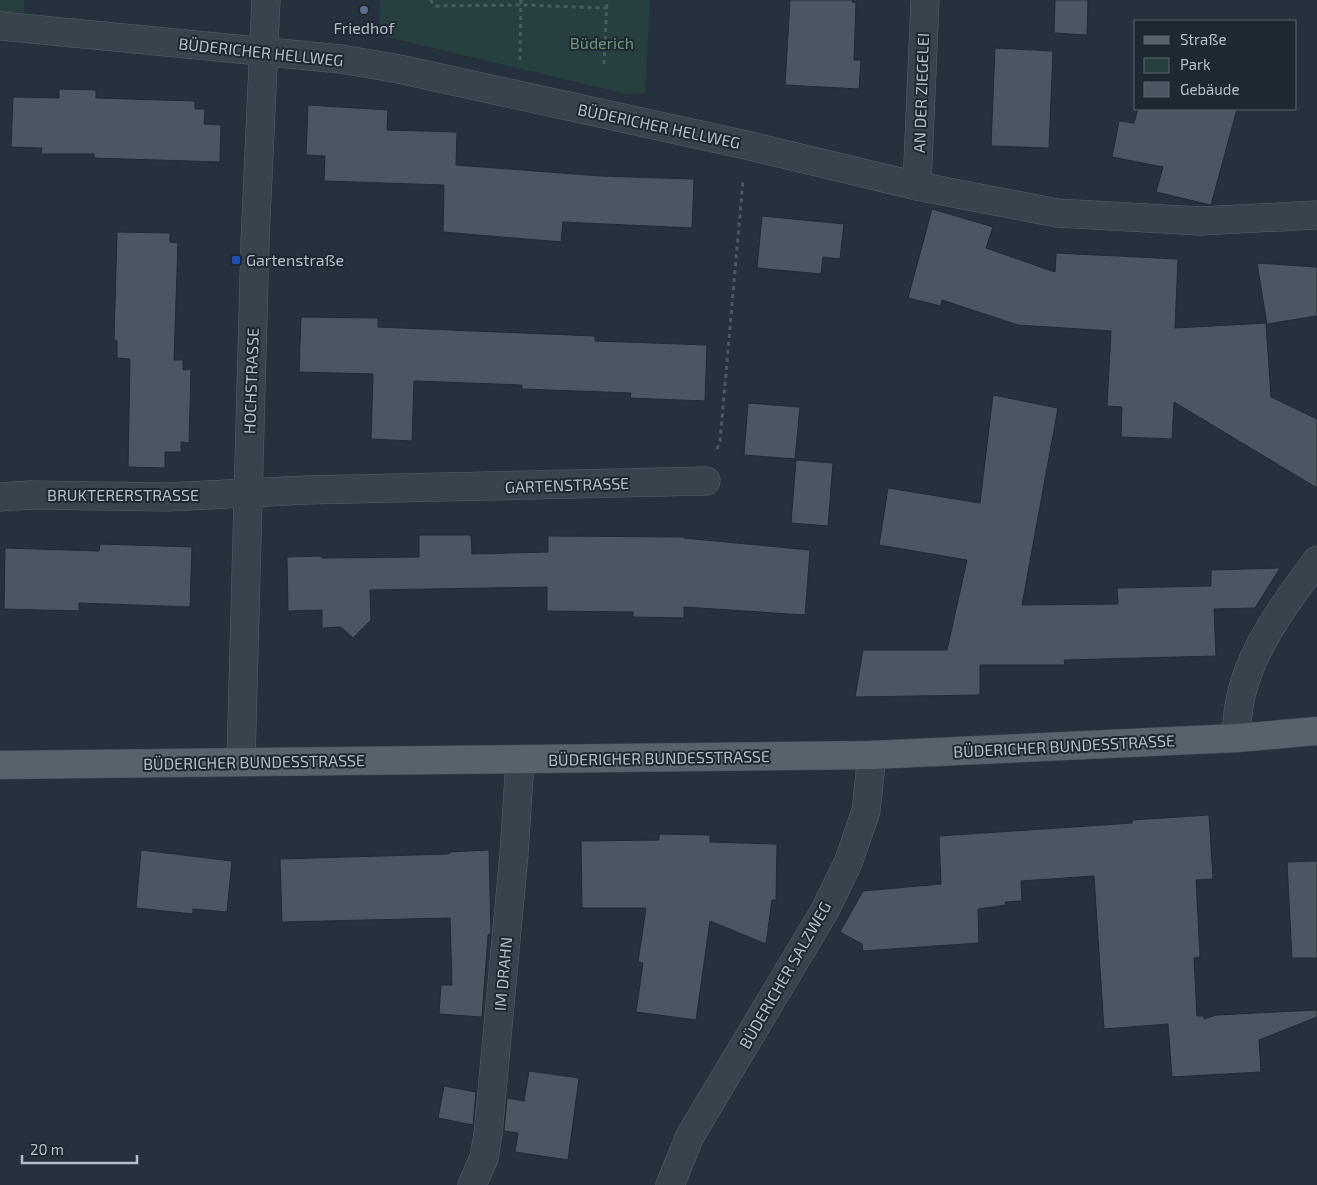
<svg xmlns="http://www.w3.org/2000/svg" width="1317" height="1185" font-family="'Exo 2',sans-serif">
<rect width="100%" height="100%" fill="#25313d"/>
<g fill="#283f3f">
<polygon points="0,0 24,0 24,17 0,15"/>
<polygon points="380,0 650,0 645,93 627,94 379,35"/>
</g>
<g fill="#4a5763" stroke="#202a35">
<polygon points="790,0 852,0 852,2 856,3 854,60 861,60 859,89 785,85"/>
<polygon points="1055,0 1088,0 1087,35 1054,33"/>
<polygon points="995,48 1053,51 1049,148 991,146"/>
<polygon points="59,89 96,90 96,98 195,101 195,109 205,109 204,124 221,125 220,162 94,158 94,154 41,154 42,148 11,147 13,97 59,98"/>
<polygon points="308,105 388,110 387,130 457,132 456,165 601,176 694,179 692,228 563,222 561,242 443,232 444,185 324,181 325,156 306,155"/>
<polygon points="1138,109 1237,109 1211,205 1156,192 1163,167 1112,157 1119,121 1134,123"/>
<polygon points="932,209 993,227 986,248 1055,272 1056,253 1178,259 1175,328 1266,323 1271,397 1317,419 1317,488 1174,402 1172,439 1121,437 1122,407 1107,406 1111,331 1018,325 942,300 941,306 908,298"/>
<polygon points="762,216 844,224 840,259 823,257 821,274 757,268"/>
<polygon points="117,232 170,233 170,242 178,243 174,360 183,360 183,370 191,369 189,443 181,442 181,452 165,452 165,468 128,467 130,359 117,358 117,341 114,340"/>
<polygon points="1257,263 1317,267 1317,316 1267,324"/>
<polygon points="301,317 378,318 378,327 595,336 595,341 707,345 705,401 630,398 631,393 522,389 522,385 414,381 412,441 371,439 373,374 299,372"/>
<polygon points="993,395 1058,408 1022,605 1118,604 1117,588 1211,586 1211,570 1280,568 1255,608 1214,609 1216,656 1064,660 1065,665 980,665 980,695 855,697 863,650 947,650 967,560 879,545 888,488 980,503"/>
<polygon points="748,403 800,407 795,459 744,455"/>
<polygon points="796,460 833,463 828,526 791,523"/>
<polygon points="419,535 471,535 472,554 548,552 548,536 684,537 684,538 810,550 805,615 684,607 684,618 633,617 633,612 547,611 547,587 370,590 371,620 353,638 341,627 322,628 322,610 288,611 287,557 319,556 323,558 419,557"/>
<polygon points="100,544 192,547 190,607 79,603 79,611 4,609 5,548 99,551"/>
<polygon points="1209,815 1213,879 1196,880 1200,957 1194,958 1197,1016 1204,1016 1204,1019 1216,1015 1317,1010 1317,1017 1259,1040 1261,1072 1172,1077 1168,1024 1104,1029 1094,876 1021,881 1022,901 1005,902 1006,905 978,909 979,943 863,951 862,944 840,932 863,891 941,884 939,836 1132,823 1132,820"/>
<polygon points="659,834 710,835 710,842 777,844 776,900 772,900 766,944 710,921 696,1020 636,1012 643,963 638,962 646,908 582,908 581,841 659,840"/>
<polygon points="141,850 232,861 227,912 193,909 193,914 136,908"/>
<polygon points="489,850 491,933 488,935 482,1017 439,1014 441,985 452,985 450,918 282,922 280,859 449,854 449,852"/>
<polygon points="1317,861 1317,958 1292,958 1287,862"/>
<polygon points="529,1071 579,1078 568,1160 515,1152 518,1133 504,1131 507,1098 524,1101"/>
<polygon points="444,1086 476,1092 473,1125 438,1118"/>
</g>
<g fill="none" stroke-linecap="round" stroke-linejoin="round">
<g stroke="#57616b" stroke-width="29">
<g id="street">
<polyline points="0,26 341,59 399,69 746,145 917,186 1057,213 1200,221 1317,215"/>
<polyline points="917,186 925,0"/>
<polyline points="0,497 30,495 167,497 306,490 706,481"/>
<path d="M1237 738C1234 669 1278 614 1317 560"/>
<polyline points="241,761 255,241 266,0"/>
<polyline points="472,1185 484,1158 488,1134 514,854 520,760"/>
<polyline points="670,1185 690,1136 824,912 848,863 866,811 872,755"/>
</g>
</g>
<g stroke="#424c57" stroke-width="29">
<polyline id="primary" points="0,765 872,755 1237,738 1317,731"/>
</g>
<g stroke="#475c5d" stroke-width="3" stroke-dasharray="4 4" stroke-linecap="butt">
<polyline points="430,0 436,6 521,5 607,8"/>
<polyline points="520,60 521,0"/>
<polyline points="604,64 607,0"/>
<polyline points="717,449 720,441 743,180"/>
</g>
<use href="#street" stroke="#39434d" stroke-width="28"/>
<use href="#primary" stroke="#57626d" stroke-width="28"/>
</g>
<circle fill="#5c6f8a" stroke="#1e2833" stroke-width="2" cx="364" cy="10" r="5"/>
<rect fill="#1a4fb4" stroke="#1e2833" stroke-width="2" x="231" y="255" width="10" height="10" rx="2.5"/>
<g text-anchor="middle" stroke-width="4" stroke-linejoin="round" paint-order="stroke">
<g font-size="16" fill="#b5bec8" stroke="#1e2833">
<text x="364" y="34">Friedhof</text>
<text x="246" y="266" text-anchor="start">Gartenstraße</text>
</g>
<g font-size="16" fill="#6e9875" stroke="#1e2833">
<text x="602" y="49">Büderich</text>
</g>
<g font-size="16" fill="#b5bec8" stroke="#1e2833">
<text transform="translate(261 52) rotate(6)" y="6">BÜDERICHER HELLWEG</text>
<text transform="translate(921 93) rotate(-88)" y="6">AN DER ZIEGELEI</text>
<text transform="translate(659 126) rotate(12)" y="6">BÜDERICHER HELLWEG</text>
<text transform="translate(251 381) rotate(-88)" y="6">HOCHSTRASSE</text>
<text transform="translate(567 485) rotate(-2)" y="6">GARTENSTRASSE</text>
<text x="123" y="501">BRUKTERERSTRASSE</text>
<text transform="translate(1064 746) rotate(-3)" y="6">BÜDERICHER BUNDESSTRASSE</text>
<text transform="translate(659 758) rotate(-1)" y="6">BÜDERICHER BUNDESSTRASSE</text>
<text transform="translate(254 762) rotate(-1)" y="6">BÜDERICHER BUNDESSTRASSE</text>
<text transform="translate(503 974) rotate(-85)" y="6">IM DRAHN</text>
<text transform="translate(785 975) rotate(-60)" y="6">BÜDERICHER SALZWEG</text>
</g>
</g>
<rect x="1134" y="20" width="162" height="90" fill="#1e2833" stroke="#5a646f"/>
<rect x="1144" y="36" width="25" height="8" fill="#57626d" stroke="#5a646f"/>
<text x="1180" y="45" font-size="15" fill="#b5bec8">Straße</text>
<rect x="1144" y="58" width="25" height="15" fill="#283f3f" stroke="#5a646f"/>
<text x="1180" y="70" font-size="15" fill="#b5bec8">Park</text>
<rect x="1144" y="82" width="25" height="15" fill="#4a5763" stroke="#5a646f"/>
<text x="1180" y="95" font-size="15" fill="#b5bec8">Gebäude</text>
<path d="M22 1155v8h115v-8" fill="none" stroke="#b5bec8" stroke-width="2.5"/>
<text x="30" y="1155" font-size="15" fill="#b5bec8" stroke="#1e2833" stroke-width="4" paint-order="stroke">20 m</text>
</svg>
